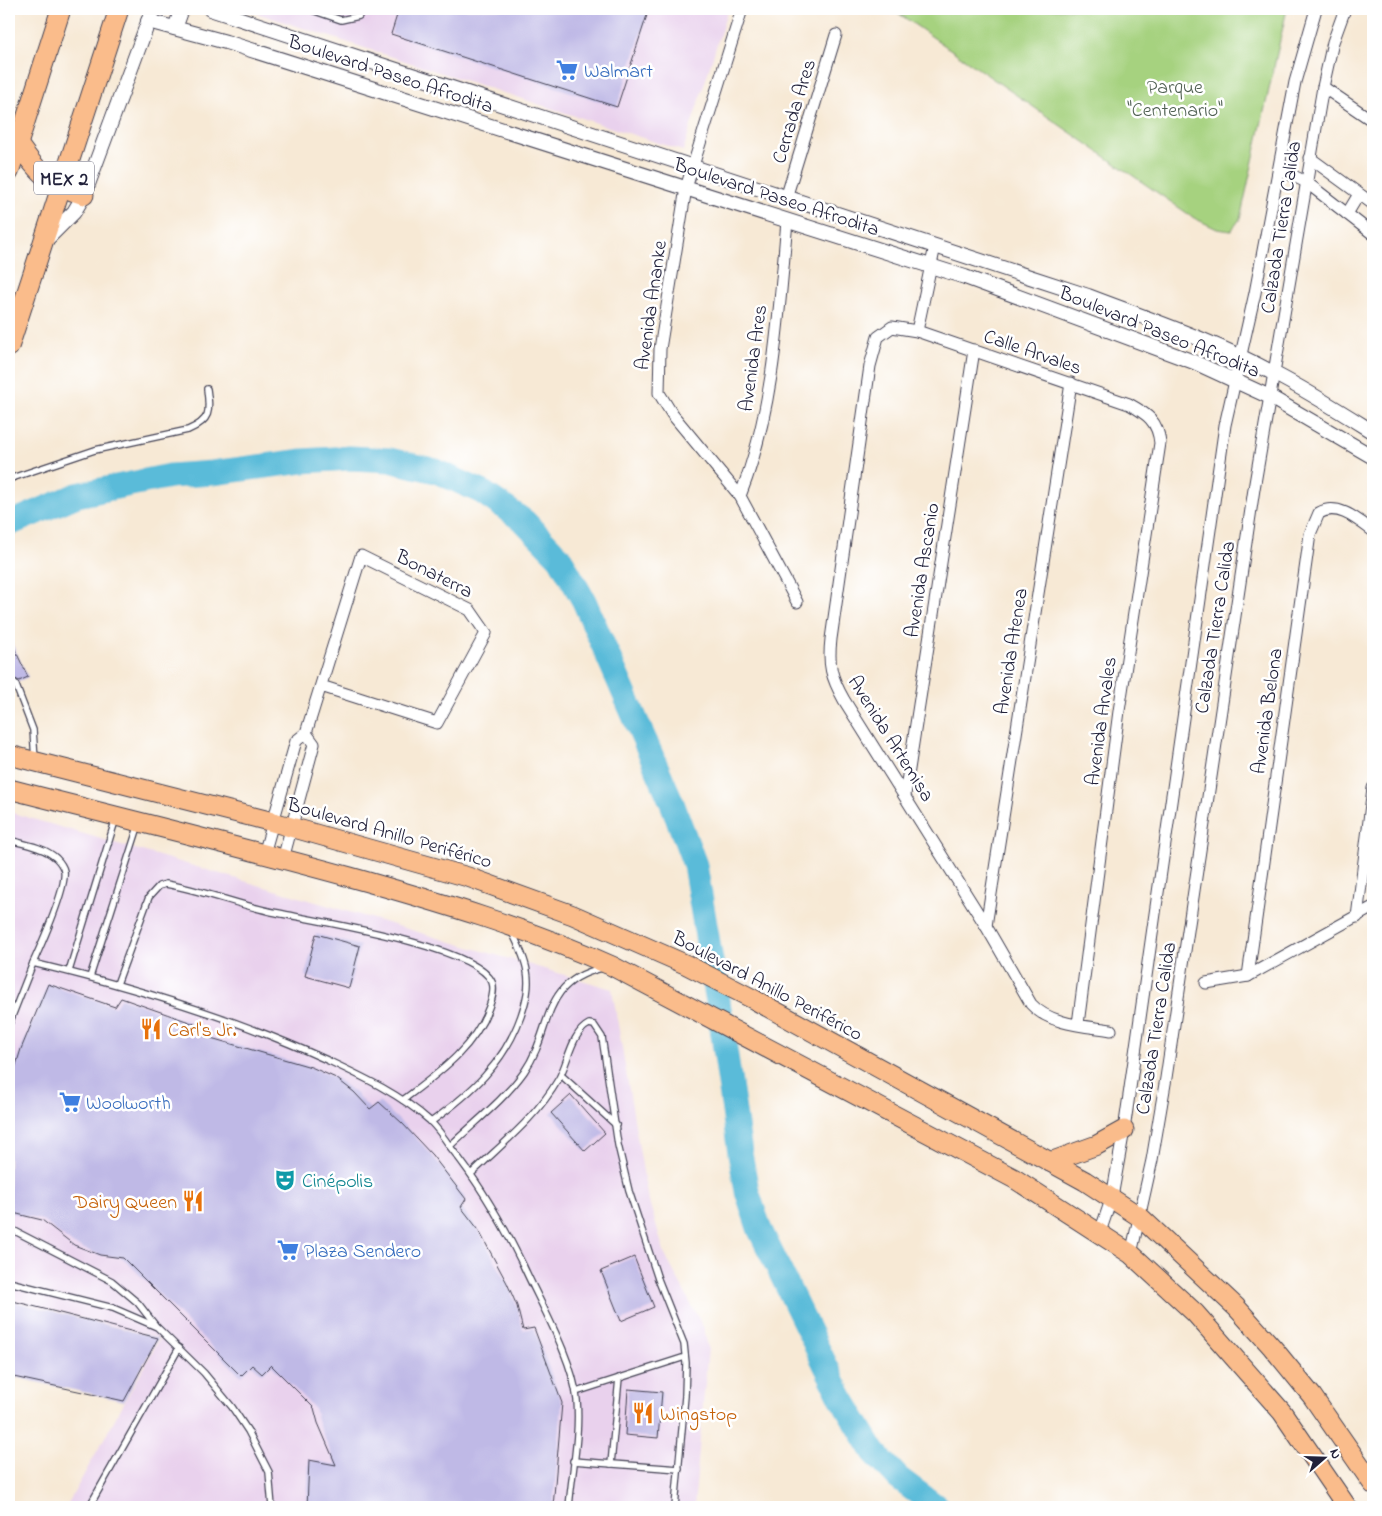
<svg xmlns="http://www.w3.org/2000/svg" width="1382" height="1516" font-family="'Indie Flower',sans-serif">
<rect width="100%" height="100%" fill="#fff"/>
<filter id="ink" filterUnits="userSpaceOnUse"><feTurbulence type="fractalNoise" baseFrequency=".02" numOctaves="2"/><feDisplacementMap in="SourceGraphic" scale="10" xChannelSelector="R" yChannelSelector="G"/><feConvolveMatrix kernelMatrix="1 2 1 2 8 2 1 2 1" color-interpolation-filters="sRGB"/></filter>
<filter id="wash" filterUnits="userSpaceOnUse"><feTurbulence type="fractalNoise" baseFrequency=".0096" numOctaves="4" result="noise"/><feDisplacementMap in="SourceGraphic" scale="20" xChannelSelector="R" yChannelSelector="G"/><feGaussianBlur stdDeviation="1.12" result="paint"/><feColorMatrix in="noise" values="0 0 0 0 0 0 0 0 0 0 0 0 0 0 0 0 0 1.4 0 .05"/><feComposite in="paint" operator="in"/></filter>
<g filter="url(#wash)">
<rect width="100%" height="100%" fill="#f7e9d5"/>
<g fill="#e9d1ed">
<polygon points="244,9 728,9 683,151"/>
<polygon points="9,812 612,989 647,1195 665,1255 704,1329 708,1348 694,1507 66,1507 160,1338 9,1299"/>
</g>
<polygon fill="#a6d27f" stroke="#647a5d" points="892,9 1287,9 1240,219 1231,231 1217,229 1194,218"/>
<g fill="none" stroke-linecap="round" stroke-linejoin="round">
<polyline stroke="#5abbd9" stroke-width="25" points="9,524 77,495 170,476 212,473 303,461 350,458 389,460 436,471 482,492 524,521 560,558 584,601 672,803 695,865 720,1014 740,1153 747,1191 759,1228 841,1397 874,1452 898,1478 937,1507"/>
</g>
<g id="blocks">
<g fill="#bfb9e6">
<polygon points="399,9 649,9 617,107 391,34"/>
<polygon points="9,637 28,677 19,681 13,679 9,686"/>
<polygon points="316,934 360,946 349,988 305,976"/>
<polygon points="48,984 115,1007 121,998 209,1029 204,1036 311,1067 336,1078 354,1092 370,1109 379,1102 402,1123 432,1155 466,1199 461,1207 478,1229 507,1283 517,1306 523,1330 534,1328 562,1403 553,1507 307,1507 309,1460 336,1465 318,1423 314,1408 271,1365 262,1374 252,1365 241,1376 123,1258 100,1255 74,1245 42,1220 9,1212 9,1088 21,1049"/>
<polygon points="571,1095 605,1133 585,1151 551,1113"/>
<polygon points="634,1257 654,1307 621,1321 601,1271"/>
<polygon points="9,1300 158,1338 124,1401 9,1376"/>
<polygon points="628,1389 662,1392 658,1438 625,1435"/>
</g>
</g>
</g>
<g filter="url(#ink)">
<use href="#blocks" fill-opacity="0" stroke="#424052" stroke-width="1"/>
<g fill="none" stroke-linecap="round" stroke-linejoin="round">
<g stroke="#424052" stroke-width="8">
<g id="service">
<polyline points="309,9 341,20 359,16 361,9"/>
<path d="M9 479 95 450 188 430C211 420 210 412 207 389"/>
<polyline points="15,683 33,730 35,760"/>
<path d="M9 840C24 844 44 847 56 858 59 861 63 866 64 871 67 888 41 945 33 963"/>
<polyline points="69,971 116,818"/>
<polyline points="90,977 139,824"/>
<path d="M117 984 149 897 159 886 166 884C200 890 234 903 268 911 309 920 476 945 492 982 495 990 492 999 489 1007 474 1049 437 1074 403 1100"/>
<path d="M9 1024 33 963C133 987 233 1017 327 1060 363 1077 400 1094 430 1121 438 1129 445 1139 451 1148 480 1184 503 1224 523 1265 540 1303 573 1359 577 1400 580 1435 572 1472 569 1507"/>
<polyline points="561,1075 616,1125"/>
<path d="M431 1122C471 1093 504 1064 521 1016 526 1001 530 987 527 971 525 958 518 944 512 932"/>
<path d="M450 1146C475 1122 504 1100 524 1072 554 1029 539 983 602 968"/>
<path d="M471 1174C502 1144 536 1118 558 1080 568 1064 571 1033 589 1024L594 1025 602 1037 618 1145 629 1191 658 1279 684 1344 686 1363 685 1396 675 1507"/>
<polyline points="9,1228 112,1281 138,1303 155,1325"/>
<polyline points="9,1282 113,1308 157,1327 204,1373 232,1407 248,1431 269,1472 272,1507"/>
<polyline points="576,1392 685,1357"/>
<polyline points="573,1461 679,1469"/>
<polyline points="611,1464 619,1378"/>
<polyline points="89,1507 179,1348"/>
</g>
</g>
<g stroke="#424052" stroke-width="13">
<g id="minor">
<polyline points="742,9 686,188 660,349 659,393 672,414 740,496 797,602"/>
<polyline points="1323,87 1373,121"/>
<polyline points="1310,158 1373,204"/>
<polyline points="1279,169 1306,182 1373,234"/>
<polyline points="786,198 836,35"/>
<polyline points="1347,214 1359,194"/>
<polyline points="917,331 935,246"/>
<path d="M740 496C774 411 779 312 787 221"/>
<polyline points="306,733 361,556 470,610 486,633 437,723 321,686"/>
<polyline points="905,795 974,350"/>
<polyline points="264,854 296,741 306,733"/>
<polyline points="283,859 314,744 306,733"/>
<polyline points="1357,917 1373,788"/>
<polyline points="986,926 1071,383"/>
<path d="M1248 976 1310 534 1319 513C1338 502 1358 520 1373 531"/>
<polyline points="1206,983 1248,976 1373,907"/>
<path d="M1078 1024 1119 711 1160 443C1158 421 1147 414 1129 404L917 331 892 327 878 337 870 366 831 639C828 665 831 677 844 700L986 926 1031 1004C1050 1025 1086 1026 1111 1030"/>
<polyline points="1100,1232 1112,1197 1124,1130 1225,425 1255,293 1295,82 1316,9"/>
<polyline points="1131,1254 1152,1160 1166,1078 1254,489 1323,87 1333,42 1345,9"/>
</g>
</g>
<g stroke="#424052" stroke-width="16">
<g id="tertiary">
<path d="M210 9 1088 296C1151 320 1216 342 1275 374 1308 391 1341 412 1373 432"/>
<polyline points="148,21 226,42 965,277 1194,362 1270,397 1373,457"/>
<polyline points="175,28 182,9"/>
<polyline points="44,242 74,212 84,195 153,9"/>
</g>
</g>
<g stroke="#424052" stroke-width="21">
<g id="primary">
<path d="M18 144C39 174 48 184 84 195"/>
<polyline points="9,172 61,9"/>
<polyline points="9,347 119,9"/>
<polyline points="9,755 273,822 468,877 573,915 687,965 755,1000 1085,1181 1140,1217 1236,1307 1272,1347 1312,1396 1373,1484"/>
<path d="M9 789C123 818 237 846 350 877 439 902 527 928 612 966L1015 1179 1131 1254 1195 1313 1282 1412 1347 1507"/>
<polyline points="1050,1162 1097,1145 1124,1130"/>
</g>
</g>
<use href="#service" stroke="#fff" stroke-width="5.5"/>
<use href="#minor" stroke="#fff" stroke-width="11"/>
<use href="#tertiary" stroke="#fff" stroke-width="14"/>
<use href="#primary" stroke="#fabc8b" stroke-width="19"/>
</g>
</g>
<defs>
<g id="supermarket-bare" transform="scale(1.725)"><path d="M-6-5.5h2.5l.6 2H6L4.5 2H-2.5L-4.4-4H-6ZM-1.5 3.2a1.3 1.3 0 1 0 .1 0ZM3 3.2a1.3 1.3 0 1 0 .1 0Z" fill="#3f7fe0" stroke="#fff" stroke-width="2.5" paint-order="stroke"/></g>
<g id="restaurant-bare" transform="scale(1.725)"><path d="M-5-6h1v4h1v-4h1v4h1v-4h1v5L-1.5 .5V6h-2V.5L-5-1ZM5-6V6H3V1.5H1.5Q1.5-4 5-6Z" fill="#e8710a" stroke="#fff" stroke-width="2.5" paint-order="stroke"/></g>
<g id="theatre-bare" transform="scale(1.725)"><path d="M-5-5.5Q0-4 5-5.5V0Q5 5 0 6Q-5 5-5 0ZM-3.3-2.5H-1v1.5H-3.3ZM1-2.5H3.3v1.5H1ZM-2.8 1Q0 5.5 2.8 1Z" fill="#0f9aa8" stroke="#fff" stroke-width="2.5" paint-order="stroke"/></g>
</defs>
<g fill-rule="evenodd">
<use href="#supermarket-bare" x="567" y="70"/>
<use href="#restaurant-bare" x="151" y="1029"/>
<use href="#supermarket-bare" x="70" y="1102"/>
<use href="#theatre-bare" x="285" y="1180"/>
<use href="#restaurant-bare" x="193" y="1201"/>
<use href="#supermarket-bare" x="288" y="1250"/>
<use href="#restaurant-bare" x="643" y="1413"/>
</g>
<g text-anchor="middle" stroke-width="5" stroke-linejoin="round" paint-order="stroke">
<rect fill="#fff" stroke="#646476" stroke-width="1" x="34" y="161.5" width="60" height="33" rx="4"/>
<g font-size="19" font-weight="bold" fill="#22223b">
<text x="64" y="185">MEX 2</text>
</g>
<g font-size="20" fill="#366cbe" stroke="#fff" text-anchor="start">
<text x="584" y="77">Walmart</text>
<text x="86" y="1109">Woolworth</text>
<text x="304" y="1257">Plaza Sendero</text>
</g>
<g font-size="20" fill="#22223b" stroke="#fff">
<text transform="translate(391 73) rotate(18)" y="7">Boulevard Paseo Afrodita</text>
<text transform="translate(793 111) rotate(-73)" y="7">Cerrada Ares</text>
<text transform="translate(777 196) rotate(18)" y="7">Boulevard Paseo Afrodita</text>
<text transform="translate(1280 227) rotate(-81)" y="7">Calzada Tierra Calida</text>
<text transform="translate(650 305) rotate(-82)" y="7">Avenida Ananke</text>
<text transform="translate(1160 331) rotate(22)" y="7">Boulevard Paseo Afrodita</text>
<text transform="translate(1033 351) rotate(19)" y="7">Calle Arvales</text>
<text transform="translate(752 358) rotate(-82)" y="7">Avenida Ares</text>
<text transform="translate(921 570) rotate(-81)" y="7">Avenida Ascanio</text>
<text transform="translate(435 573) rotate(27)" y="7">Bonaterra</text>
<text transform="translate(1214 627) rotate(-81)" y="7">Calzada Tierra Calida</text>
<text transform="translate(1010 651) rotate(-81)" y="7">Avenida Atenea</text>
<text transform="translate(1266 711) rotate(-82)" y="7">Avenida Belona</text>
<text transform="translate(1100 721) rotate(-82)" y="7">Avenida Arvales</text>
<text transform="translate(892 738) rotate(58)" y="7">Avenida Artemisa</text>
<text transform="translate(390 832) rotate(16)" y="7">Boulevard Anillo Periférico</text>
<text transform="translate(768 985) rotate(28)" y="7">Boulevard Anillo Periférico</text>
<text transform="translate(1155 1028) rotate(-81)" y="7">Calzada Tierra Calida</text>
</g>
<g font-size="20" fill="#506053" stroke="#fff">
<text x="1175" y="93">Parque<tspan x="1175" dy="23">"Centenario"</tspan></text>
</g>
<g font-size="20" fill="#c56008" stroke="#fff" text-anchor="start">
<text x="168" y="1036">Carl's Jr.</text>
<text x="177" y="1208" text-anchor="end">Dairy Queen</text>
<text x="660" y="1420">Wingstop</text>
</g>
<g font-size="20" fill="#0d838f" stroke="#fff" text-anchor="start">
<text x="302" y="1187">Cinépolis</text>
</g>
</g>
<rect width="1382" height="1516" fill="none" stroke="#fff" stroke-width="30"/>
<g transform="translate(1324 1458) rotate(70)" stroke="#ffffff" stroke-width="4" paint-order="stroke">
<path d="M0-4L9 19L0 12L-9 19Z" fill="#22223b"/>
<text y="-8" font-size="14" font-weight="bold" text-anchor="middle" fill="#22223b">N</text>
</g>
</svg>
